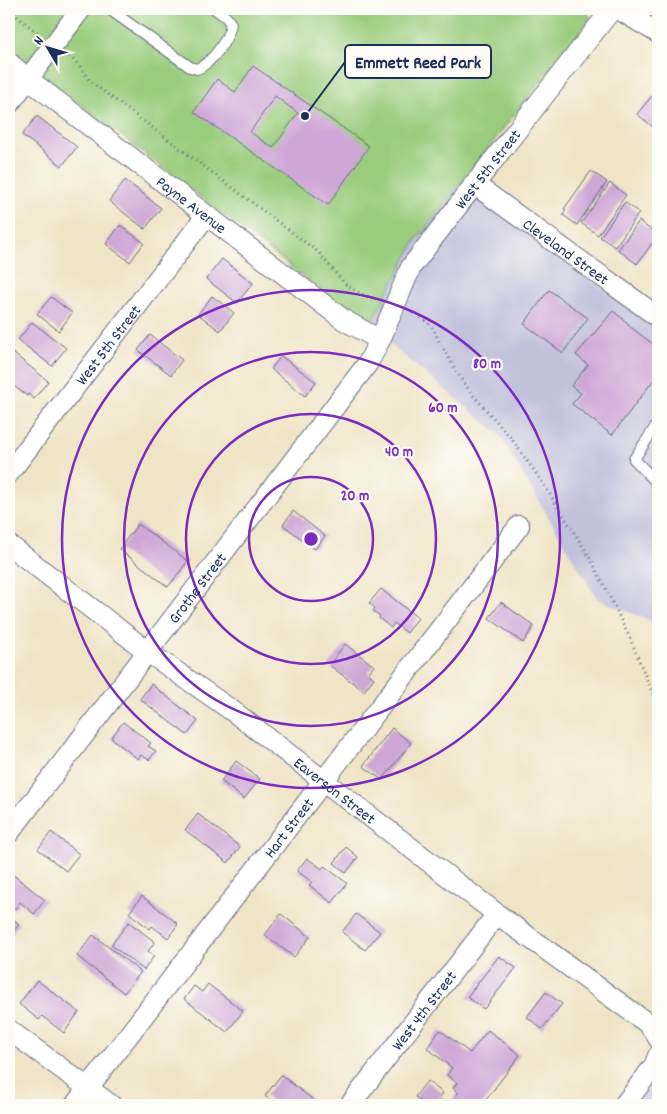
<svg xmlns="http://www.w3.org/2000/svg" width="667" height="1114" font-family="Dekko,sans-serif">
	<style>
		.industrial { fill: #c2c1dc }
		.green { fill: #99cc7c; stroke: #5a7e6d }
		.building { fill: #cfa7d7; fill-rule: evenodd }
		.lines { fill: none; stroke-linecap: round; stroke-linejoin: round }
		.service-casing { stroke: #666e82; stroke-width: 12 }
		.minor-casing { stroke: #666e82; stroke-width: 22 }
		.path { stroke: #666e82; stroke-width: 3; stroke-dasharray: 1 4; stroke-linecap: butt }
		.service { stroke: #fff; stroke-width: 10 }
		.minor { stroke: #fff; stroke-width: 20 }
		.ring { fill: none; stroke: #7b2cbf; stroke-width: 2.5 }
		.labels { text-anchor: middle; stroke-width: 4.5; stroke-linejoin: round; paint-order: stroke }
		.street-label { font-size: 16px; fill: #1b2f5e; stroke: #fdfcf7 }
		.centre { fill: #7b2cbf; stroke: #fdfcf7; stroke-width: 2.5 }
		.ring-label { font-size: 15px; text-anchor: middle; font-weight: bold; fill: #7b2cbf; stroke: #fdfcf7; stroke-width: 4.5; stroke-linejoin: round; paint-order: stroke }
		.leader { fill: none; stroke: #1b2f5e; stroke-width: 2 }
		.callout-dot { fill: #1b2f5e; stroke: #fdfcf7; stroke-width: 2 }
		.callout { fill: #fdfcf7; stroke: #1b2f5e; stroke-width: 2 }
		.callout-label { font-size: 18px; text-anchor: middle; font-weight: bold; fill: #1b2f5e }
	</style>
	<rect width="100%" height="100%" fill="#fdfcf7"/>
	<filter id="ink" filterUnits="userSpaceOnUse"><feTurbulence type="fractalNoise" baseFrequency=".02" numOctaves="2"/><feDisplacementMap in="SourceGraphic" scale="10" xChannelSelector="R" yChannelSelector="G"/><feConvolveMatrix kernelMatrix="1 2 1 2 8 2 1 2 1" color-interpolation-filters="sRGB"/></filter>
	<filter id="wash" filterUnits="userSpaceOnUse"><feTurbulence type="fractalNoise" baseFrequency=".0096" numOctaves="4" result="noise"/><feDisplacementMap in="SourceGraphic" scale="20" xChannelSelector="R" yChannelSelector="G"/><feGaussianBlur stdDeviation="1.12" result="paint"/><feColorMatrix in="noise" values="0 0 0 0 0 0 0 0 0 0 0 0 0 0 0 0 0 1.4 0 .05"/><feComposite in="paint" operator="in"/></filter>
	<g filter="url(#wash)">
		<rect width="100%" height="100%" fill="#f0e4c6"/>
		<!-- industrial -->
		<path class="industrial" d="M460,184L658,329V624L597,599L499,434L369,327L416,240Z
			M658,1077V1105H636Z"/>
		<!-- green -->
		<path class="green" d="M9,9H579L591,17L416,240L369,327L9,49Z"/>
		<g id="blocks">
			<!-- building -->
			<path class="building" d="M253,66L369,146L328,205L194,112L217,79L235,92ZM275,96L298,113L273,148L250,132Z
				M652,96L658,101V131L637,114Z
				M37,116L77,147L62,166L22,135Z
				M591,171L607,182L577,225L563,215L566,210L564,209Z
				M125,180L161,208L145,229L109,201Z
				M610,183L626,195L598,235L581,223Z
				M625,202L639,213L615,247L600,237Z
				M639,221L658,235L637,264L618,250Z
				M120,225L144,243L130,262L106,244Z
				M222,259L253,283L237,303L206,279Z
				M549,290L588,318L563,353L524,324Z
				M212,296L234,313L220,331L198,314Z
				M51,297L72,313L59,331L37,314Z
				M613,311L629,324L628,325L658,348V374L612,435L572,404L581,393L571,386L588,365L576,355Z
				M32,322L66,348L52,366L18,340Z
				M150,335L182,360L171,375L138,350Z
				M9,350L48,381L34,399L28,394L27,396L9,382Z
				M281,356L316,382L305,396L271,369Z
				M293,511L325,536L315,549L283,525Z
				M138,524L188,561L168,587L119,549Z
				M381,589L418,618L407,633L394,623L391,628L379,618L380,616L373,611L375,608L369,603Z
				M501,602L534,626L523,643L489,618Z
				M345,644L374,666L368,673L374,678L364,691L329,665Z
				M151,684L198,721L187,735L140,699Z
				M123,722L151,743L148,746L156,751L149,760L141,755L138,759L111,738Z
				M392,728L411,743L382,780L363,766Z
				M236,761L260,779L244,799L221,781Z
				M198,814L240,847L228,863L185,830Z
				M51,832L79,854L66,871L38,849Z
				M346,847L358,857L346,873L334,863Z
				M307,858L322,869L324,866L347,883L332,903L309,885L312,882L297,871Z
				M12,874L45,900L34,914L20,902L14,910L9,905V879Z
				M142,896L178,924L168,938L152,926L150,929L129,913Z
				M281,914L310,937L294,957L265,935Z
				M356,914L380,932L365,950L342,932Z
				M9,916L19,924L9,938Z
				M129,922L155,942L148,951L154,956L144,970L111,945Z
				M93,935L141,972L124,993L77,956Z
				M499,956L516,968L484,1009L467,997Z
				M37,980L79,1012L64,1033L42,1016L39,1020L19,1004Z
				M208,984L243,1011L227,1032L184,999L194,986L202,992Z
				M546,992L562,1004L542,1029L527,1017Z
				M440,1030L470,1053L488,1030L520,1055L482,1105H449L458,1093L453,1088L457,1083L447,1075L452,1068L427,1048Z
				M281,1075L320,1105H277L265,1096Z
				M427,1081L443,1093L439,1099L445,1104L444,1105H425L415,1097Z"/>
		</g>
	</g>
	<g filter="url(#ink)">
		<use href="#blocks" fill-opacity="0" stroke="#666e82" stroke-width="1"/>
		<g class="lines">
			<!-- service casing -->
			<g class="service-casing">
				<path id="service" d="M109,9L190,67L197,69C212,63 228,40 231,24L226,17L215,9
					M658,423L634,459L658,484"/>
			</g>
			<!-- minor casing -->
			<g class="minor-casing">
				<g id="minor">
					<path d="M618,9L658,33"/>
					<path id="s1" d="M9,63L28,79L344,320L380,340"/>
					<path d="M9,104L81,9"/>
					<path id="s2" d="M474,184L658,317"/>
					<path id="s3" d="M9,473L206,216"/>
					<path id="s4" d="M9,545L148,652L234,712L497,914L647,1023L655,1032L658,1038"/>
					<path id="s5" d="M9,833L368,363L380,340L411,267L463,199L612,9"/>
					<path d="M9,1030L111,1105"/>
					<path id="s6" d="M75,1105L519,526"/>
					<path id="s7" d="M350,1105L497,914"/>
					<path d="M624,1105L654,1066L658,1056"/>
				</g>
			</g>
			<!-- path -->
			<path class="path" d="M9,10L39,34
				M69,56L81,67L90,81L317,251L345,284L359,293L375,299
				M412,313L416,314L432,326L439,341L458,374L472,394L511,438L544,485L591,559L630,638L658,707"/>
			<!-- service -->
			<use href="#service" class="service"/>
			<!-- minor -->
			<use href="#minor" class="minor"/>
		</g>
	</g>
	<!-- distance rings -->
	<g class="ring">
		<circle cx="311" cy="539" r="62"/>
		<circle cx="311" cy="539" r="125"/>
		<circle cx="311" cy="539" r="187"/>
		<circle cx="311" cy="539" r="249"/>
	</g>
	<g class="labels">
		<!-- street labels -->
		<g class="street-label">
			<text dy="6" stroke="none"><textPath href="#s5" startOffset="821">West 5th Street</textPath></text>
			<text dy="6" stroke="none"><textPath href="#s1" startOffset="231">Payne Avenue</textPath></text>
			<text dy="6" stroke="none"><textPath href="#s2" startOffset="114">Cleveland Street</textPath></text>
			<text dy="6" stroke="none"><textPath href="#s3" startOffset="162">West 5th Street</textPath></text>
			<text dy="6" stroke="none"><textPath href="#s5" startOffset="309">Grothe Street</textPath></text>
			<text dy="6" stroke="none"><textPath href="#s4" startOffset="408">Eaverson Street</textPath></text>
			<text dy="6" stroke="none"><textPath href="#s6" startOffset="350">Hart Street</textPath></text>
			<text dy="6" stroke="none"><textPath href="#s7" startOffset="120">West 4th Street</textPath></text>
		</g>
	</g>
	<circle cx="311" cy="539" r="8" class="centre"/>
	<g class="ring-label">
		<text x="487" y="368">80 m</text>
		<text x="443" y="412">60 m</text>
		<text x="399" y="456">40 m</text>
		<text x="355" y="500">20 m</text>
	</g>
	<!-- callouts -->
	<path class="leader" d="M305 116L345 62"/>
	<circle class="callout-dot" cx="305" cy="116" r="5"/>
	<rect class="callout" x="345" y="45" width="146" height="33" rx="5"/>
	<g class="callout-label">
		<text x="418" y="68">Emmett Reed Park</text>
	</g>
	<!-- margin -->
	<rect width="667" height="1114" fill="none" stroke="#fdfcf7" stroke-width="30"/>
	<!-- north arrow -->
	<g transform="translate(48 48) rotate(308)" stroke="#fdfcf7" stroke-width="4" paint-order="stroke">
	<path d="M0-4L9 19L0 12L-9 19Z" fill="#1b2f5e"/>
	<text y="-8" font-size="14" font-weight="bold" text-anchor="middle" fill="#1b2f5e">N</text>
	</g>
</svg>
